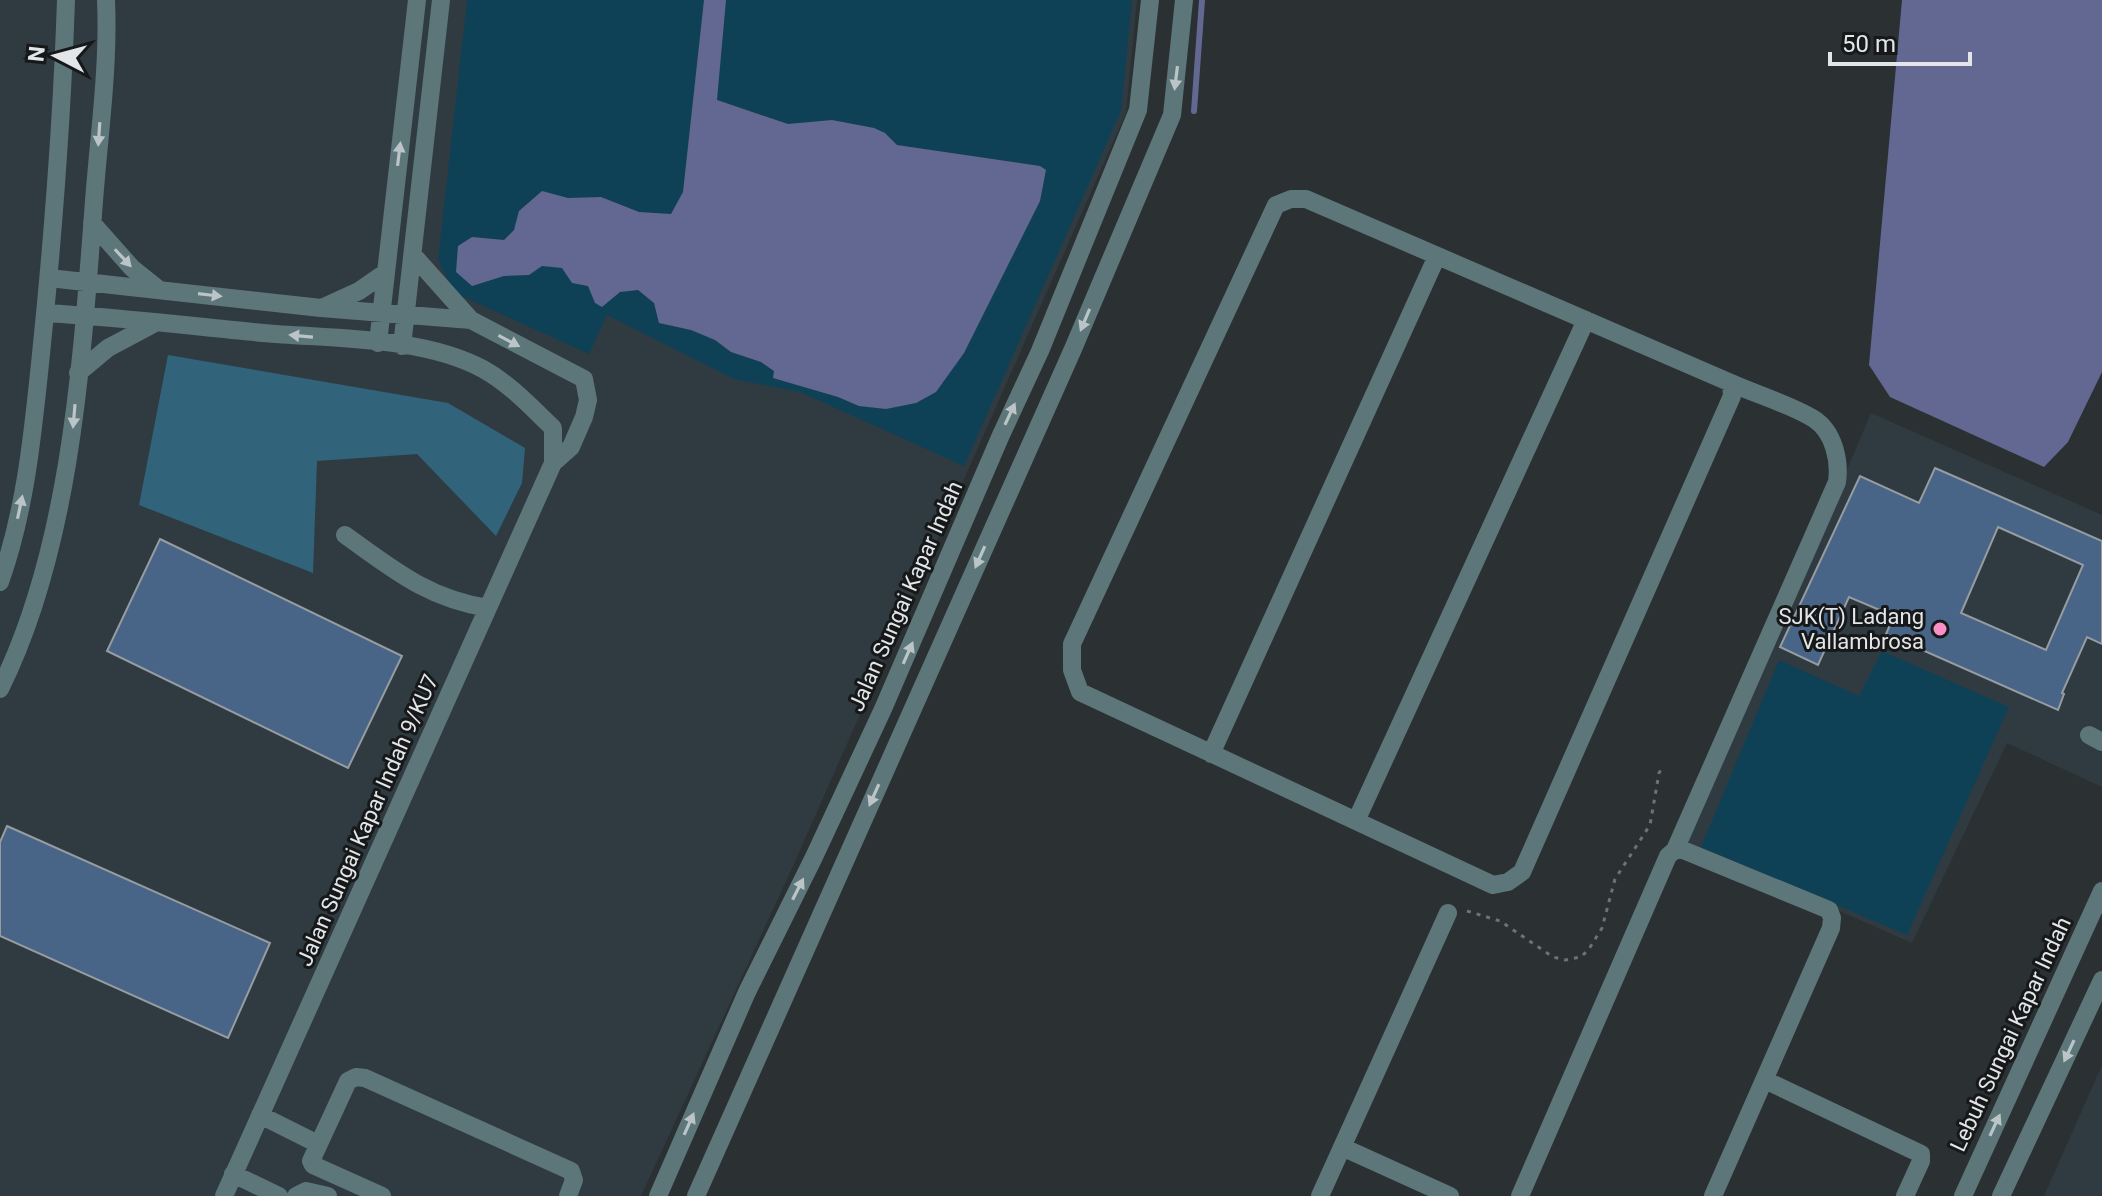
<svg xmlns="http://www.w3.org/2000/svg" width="2102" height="1196" font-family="Roboto,sans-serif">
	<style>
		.built { fill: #303b41 }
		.green { fill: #0f4156 }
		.forest { fill: #31637a }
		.water { fill: #626891 }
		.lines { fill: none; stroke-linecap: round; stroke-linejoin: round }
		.stream { stroke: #626891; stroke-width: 6 }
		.building { fill: #486587; stroke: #979ca1; stroke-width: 2; fill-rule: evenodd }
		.path { stroke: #6e7275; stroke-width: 3; stroke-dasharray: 4 6; stroke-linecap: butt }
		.minor { stroke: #5d7679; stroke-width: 18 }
		.oneway { fill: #bbc4c7 }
		.poi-dot { fill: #fa8fc8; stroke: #161819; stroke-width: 3 }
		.labels { text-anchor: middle; stroke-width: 6; stroke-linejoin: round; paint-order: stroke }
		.street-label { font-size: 22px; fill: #e3e6e8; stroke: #161819 }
		.poi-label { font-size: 22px; fill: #e3e6e8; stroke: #161819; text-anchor: end }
	</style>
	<rect width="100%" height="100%" fill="#2b3033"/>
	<!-- built -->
	<path class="built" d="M0,0H1137L1126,113L793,866L641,1196H0Z
		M1871,413L2102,515V787L2007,743L1912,943L1687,844Z
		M2102,1065V1196H2044Z"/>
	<!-- green -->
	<path class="green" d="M467,0H704L683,192L671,214L639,212L601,197L568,198L542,191L519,211L514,230L504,240L472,237V286L504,276L529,275L542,266L562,268L572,283L588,286L595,302L620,292L638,290L654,303L659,323L691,330L715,340L731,352L761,362L774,371L773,378L838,397L859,406L964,353L1040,201L1046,170L1040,166L897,145L885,133L874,128L832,120L788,124L716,99L726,0H1132L1121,111L964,466L800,392L734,379L607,315L589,354L455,293L438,260Z
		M1882,651L2009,707L1907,935L1701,847L1779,660L1859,696Z"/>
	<!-- forest -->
	<path class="forest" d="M168,355L448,403L525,448L522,483L496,536L417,454L317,461L313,573L139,505Z"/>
	<!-- water -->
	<path class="water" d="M704,0H726L717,100L788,124L832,120L874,128L885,133L897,145L1040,166L1046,170L1040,201L964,353L936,392L916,403L886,409L859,406L838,397L773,378L774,371L761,362L731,352L715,340L691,330L659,323L654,303L638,290L620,292L602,307L595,303L588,286L572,283L562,268L542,266L529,275L504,276L472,286L456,272L458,246L472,237L504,240L514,230L519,211L542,191L568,198L601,197L639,212L671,214L683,192Z
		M1902,0H2102V372L2068,442L2044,467L1890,397L1869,365Z"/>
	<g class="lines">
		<!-- stream -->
		<path class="stream" d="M1194,111L1202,0"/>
	</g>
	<!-- building -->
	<path class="building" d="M1935,468L2102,541V644L2087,637L2062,693L2064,694L2058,710L1886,634L1894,616L1849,597L1818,665L1780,647L1860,476L1919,503ZM1998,527L2083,565L2046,650L1961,613Z
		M160,539L402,656L348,768L107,651Z
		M7,826L270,943L228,1038L0,936V842Z"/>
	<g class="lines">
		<!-- path -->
		<path class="path" d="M1467,911L1500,921L1553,957L1565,960L1581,957L1589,949L1602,928L1615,879L1650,825L1659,773L1663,766"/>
		<!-- minor -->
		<path class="minor" d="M1291,199H1306L1731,383L1732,396L1522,872L1508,882L1493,885L1080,692L1072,670V644L1276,205Z
			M92,223L132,268L157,288
			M413,255L471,320
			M49,278L321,308L471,320L584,379L588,400L584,417L571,447L553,463L224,1196
			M324,307L359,291L385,273
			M45,313C118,317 190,326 263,333C331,339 422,336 483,369C510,384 531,407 553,428V463
			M378,343L417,0
			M402,346L441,0
			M78,373L108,348L155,323
			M345,535C394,570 427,598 488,608
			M0,582C26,509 33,431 41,354C53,237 62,118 66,0
			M0,689C71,546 82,359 94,201C99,135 109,66 106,0
			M2089,735L2102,742
			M1211,754L1437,256
			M1356,821L1586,320
			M1675,850L1837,482C1840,461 1834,432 1814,419C1792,405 1755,394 1731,383
			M1765,1080L1921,1154V1161L1905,1196
			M260,1115L318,1144
			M1342,1147L1450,1196
			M233,1174L279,1196
			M296,1196L306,1191L328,1196
			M382,1196L313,1165L311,1161L348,1081L356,1077L365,1078L571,1171L574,1180L568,1196
			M658,1196L747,992L814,857L883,709L1001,435L1040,351L1138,110L1150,0
			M696,1196L1073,349L1172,115L1184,0
			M1320,1196L1448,913
			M1520,1196L1668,856L1675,850H1683L1829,910L1832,918L1831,928L1713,1196
			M1963,1196L2102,891
			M2001,1196L2102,980"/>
	</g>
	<!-- one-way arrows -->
	<defs><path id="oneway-solid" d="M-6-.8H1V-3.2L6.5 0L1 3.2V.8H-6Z" transform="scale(2)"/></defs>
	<g class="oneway">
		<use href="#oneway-solid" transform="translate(1176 78) rotate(97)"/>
		<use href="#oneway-solid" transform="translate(99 134) rotate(94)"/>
		<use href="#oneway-solid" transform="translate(399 154) rotate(-83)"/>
		<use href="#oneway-solid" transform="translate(123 258) rotate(47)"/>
		<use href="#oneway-solid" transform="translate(210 295) rotate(7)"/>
		<use href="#oneway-solid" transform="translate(1085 320) rotate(113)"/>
		<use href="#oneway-solid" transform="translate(301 336) rotate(-175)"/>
		<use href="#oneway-solid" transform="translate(509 341) rotate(28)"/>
		<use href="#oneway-solid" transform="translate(1010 414) rotate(-65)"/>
		<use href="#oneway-solid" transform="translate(74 416) rotate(95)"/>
		<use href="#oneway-solid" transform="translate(20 507) rotate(-78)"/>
		<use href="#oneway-solid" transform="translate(980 557) rotate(114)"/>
		<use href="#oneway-solid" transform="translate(908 653) rotate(-66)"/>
		<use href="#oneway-solid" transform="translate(874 795) rotate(114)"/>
		<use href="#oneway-solid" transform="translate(798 889) rotate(-63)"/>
		<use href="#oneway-solid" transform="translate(2069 1051) rotate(115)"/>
		<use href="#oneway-solid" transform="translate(689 1124) rotate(-66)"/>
		<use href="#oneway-solid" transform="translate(1995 1125) rotate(-65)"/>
	</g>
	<!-- markers -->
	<circle class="poi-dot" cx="1940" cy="629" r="8"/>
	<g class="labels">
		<!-- street labels -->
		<g class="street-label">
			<text transform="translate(905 596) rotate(-66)" y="8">Jalan Sungai Kapar Indah</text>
			<text transform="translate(367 820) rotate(-66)" y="8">Jalan Sungai Kapar Indah 9/KU7</text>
			<text transform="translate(2010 1034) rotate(-65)" y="8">Lebuh Sungai Kapar Indah</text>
		</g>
		<!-- poi labels -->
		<g class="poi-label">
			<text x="1924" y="624">SJK(T) Ladang<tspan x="1924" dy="25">Vallambrosa</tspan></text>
		</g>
	</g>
	<!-- north arrow -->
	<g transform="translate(56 56) rotate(276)" stroke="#161819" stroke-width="6" paint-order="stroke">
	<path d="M0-6L14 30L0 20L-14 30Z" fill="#e3e6e8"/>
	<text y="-12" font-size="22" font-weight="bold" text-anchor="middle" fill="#e3e6e8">N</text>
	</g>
	<!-- scale -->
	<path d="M1830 52v12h140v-12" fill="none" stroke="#e3e6e8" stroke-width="4"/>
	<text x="1842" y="52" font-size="24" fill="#e3e6e8" stroke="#161819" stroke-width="6" paint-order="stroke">50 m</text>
</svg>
